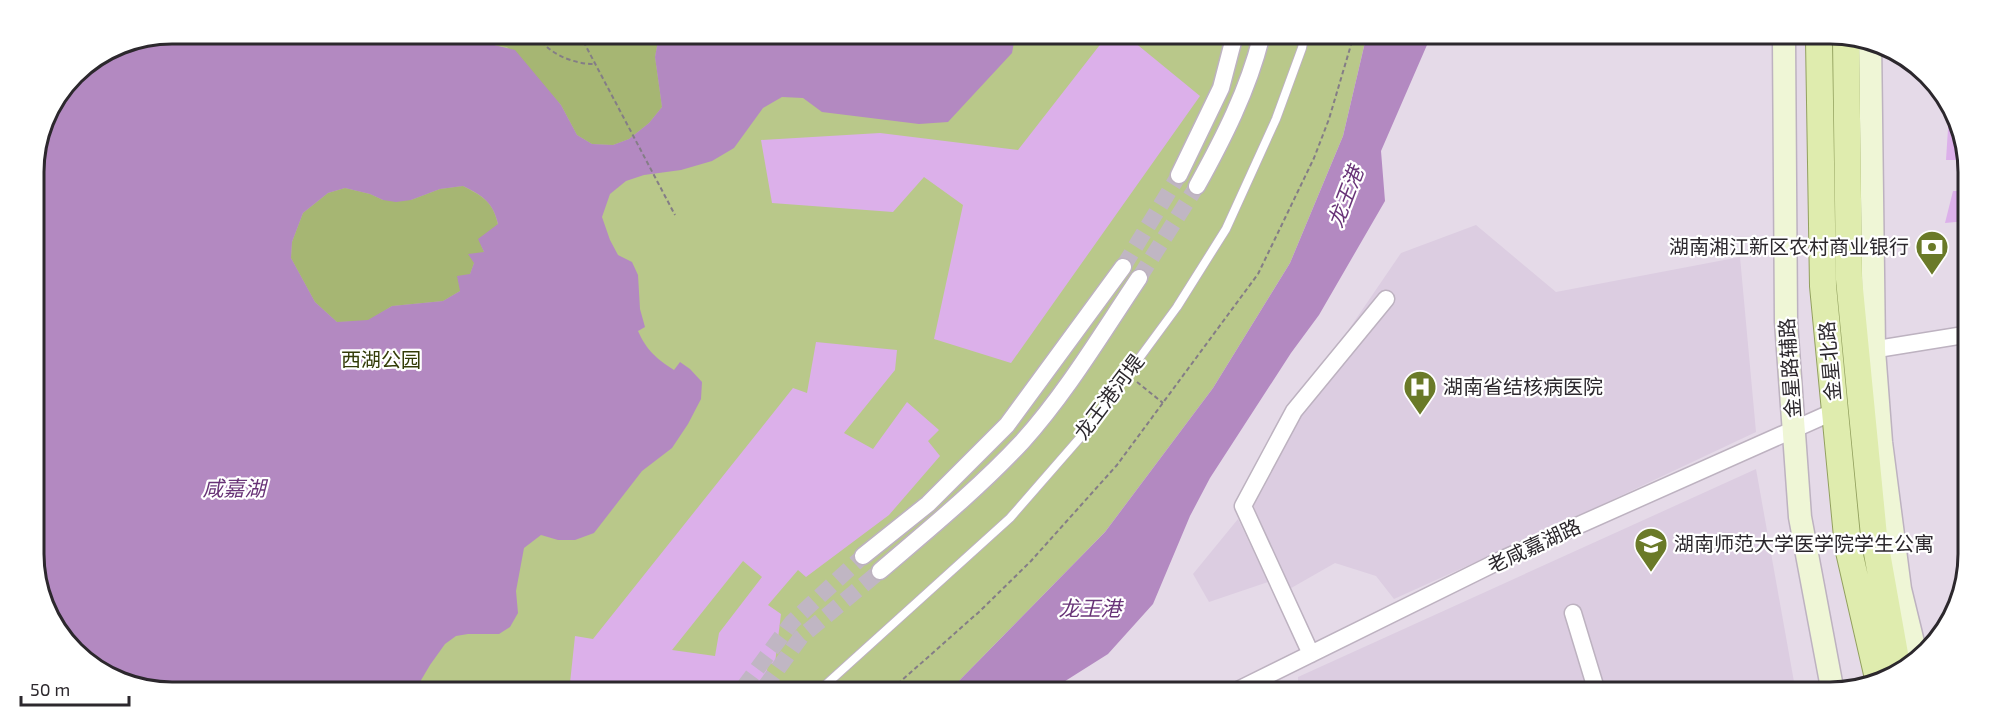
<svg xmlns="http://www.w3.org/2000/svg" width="2001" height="726" font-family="'Exo 2','Noto Sans SC',sans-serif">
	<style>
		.built { fill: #dccde1 }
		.green { fill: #b9c88a }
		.forest { fill: #a6b673 }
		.water { fill: #b389c1; fill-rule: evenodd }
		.building { fill: #dcb0ea; fill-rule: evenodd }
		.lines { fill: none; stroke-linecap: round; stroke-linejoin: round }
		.street-tunnel { stroke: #c0b6c3; stroke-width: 16; stroke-dasharray: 16 8; stroke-linecap: butt }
		.lane-casing { stroke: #bdb2c0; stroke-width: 10 }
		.street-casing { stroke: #bdb2c0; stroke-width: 19 }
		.secondary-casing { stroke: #bdb2c0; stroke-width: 25 }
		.primary-casing { stroke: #92a05e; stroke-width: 28 }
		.path { stroke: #847d86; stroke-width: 2; stroke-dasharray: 4.5 3; stroke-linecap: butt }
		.lane { stroke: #fff; stroke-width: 8 }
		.street { stroke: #fff; stroke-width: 16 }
		.secondary { stroke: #eff6d6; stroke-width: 22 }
		.primary { stroke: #dfecae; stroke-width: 26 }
		.labels { text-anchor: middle; stroke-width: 4.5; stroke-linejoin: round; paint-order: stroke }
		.poi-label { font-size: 20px; fill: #2c282d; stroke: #fff; text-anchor: start }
		.park-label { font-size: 20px; fill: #333c08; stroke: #fff }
		.street-label { font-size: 20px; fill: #2c282d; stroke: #fff }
		.water-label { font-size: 21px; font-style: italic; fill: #683377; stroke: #fff }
		.rim { fill: none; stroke: #2c282d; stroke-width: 3 }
	</style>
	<rect width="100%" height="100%" fill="#e5dae8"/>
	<!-- built -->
	<path class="built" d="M1476,225L1556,292L1740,257L1756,432L1582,514L1394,599L1376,576L1335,563L1286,591L1251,499L1287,420L1401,253Z
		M1756,469L1796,693L1744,692L1717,690L1711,692L1298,691V677Z
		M1238,519L1268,582L1209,602L1193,574Z"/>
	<!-- green -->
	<path class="green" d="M171,33L1366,38L1343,136L1290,263L1213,388L1105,532L951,689L127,686L67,646L36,581L33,162L47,110L80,68L119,43Z"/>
	<!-- forest -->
	<path class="forest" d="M476,34L659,35L655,57L662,107L649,123L629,139L613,145L592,144L577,135L561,105L507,47L490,44Z
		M463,186C483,197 493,201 498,225L481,245L484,252L474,263L470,274L460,291L443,301L392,306L368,321L337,322L315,302L291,258L292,242L303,213L328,193L345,188L370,194L383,200H411L440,189Z"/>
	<!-- water -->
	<path class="water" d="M171,33L476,34L490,44L515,50L561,105L577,135L592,144L613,145L629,139L649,123L662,107L655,57L659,35L1015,37L1012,53L948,122L919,124L822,112L803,98L782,97L763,108L734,148L712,161L681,170L644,175L626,181L610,194L602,217L610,240L618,255L632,262L638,275L640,309L645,327L638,331C647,351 656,358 674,370L680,362L690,369L702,382L701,399L688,424L672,448L642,471L594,533L575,540H558L541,535L524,548L516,591L518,613L510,627L499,634H468L456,636L445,644L430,665L417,687L127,686L67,646L36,581L33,162L47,110L80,68L119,43ZM463,186C483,196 493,202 498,224L478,239L484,252L468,254L474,263L470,274L457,276L460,291L443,301L392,306L368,320L337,322L315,302L291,258L292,242L303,213L328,193L345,188L370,194L383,200L396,202L411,200L440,189Z
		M1366,38H1430L1381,151L1385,201L1319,315L1291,353L1210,478L1190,516L1153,604L1108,654L1051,690L951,689L1105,532L1213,388L1290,263L1343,136Z"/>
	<!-- building -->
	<path class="building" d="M1106,37H1128L1200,96L1011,363L934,339L963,205L924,177L893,212L772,203L761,140L880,133L1018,150Z
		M1949,113L1967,153V160H1946Z
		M1953,191H1966V221L1945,223Z
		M816,342L897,350L895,370L844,433L873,449L907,402L939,430L928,441L940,456L889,515L806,577L798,570L768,605L781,614L775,663L768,664L764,688H602L570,683L575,636L593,639L793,388L807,393ZM743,561L762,577L719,633L715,656L672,650Z"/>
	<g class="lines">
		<!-- street-tunnel -->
		<path class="street-tunnel" d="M1123,267L1179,175
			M1139,278L1197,186
			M743,688L792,622L863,556
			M764,688L801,637L880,571"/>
		<!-- lane casing -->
		<g class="lane-casing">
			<path id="lane" d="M821,689L1010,518L1085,432L1177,307L1226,229L1276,119L1302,48L1304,38"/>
		</g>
		<!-- street casing -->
		<g class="street-casing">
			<path id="street" d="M1179,175L1221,88L1234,38
				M1197,186C1223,139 1248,90 1261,38
				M1865,351L1964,335
				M863,556L928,504L1007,425L1123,267
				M880,571C929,529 978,489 1022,442C1067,392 1102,333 1139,278
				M1573,613L1597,692
				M1311,654L1243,506L1294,411L1386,299
				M1238,690L1505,558L1835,411"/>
		</g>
		<!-- secondary casing -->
		<g class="secondary-casing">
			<path id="secondary" d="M1784,40L1786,322L1800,517L1833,693
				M1870,40L1874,350L1881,442L1900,589L1917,659"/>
		</g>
		<!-- primary casing -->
		<g class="primary-casing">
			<path id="primary" d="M1819,40L1823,286L1848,547L1878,678
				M1846,40L1849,279L1874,536L1898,671"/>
		</g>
		<!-- path -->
		<path class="path" d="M538,35C547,54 574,64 594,64
			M580,35L675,215
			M1137,382L1163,403
			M892,689L980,611L1031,561L1117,465L1258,274L1314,158L1329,119L1353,38"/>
		<!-- lane -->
		<use href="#lane" class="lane"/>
		<!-- street -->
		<use href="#street" class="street"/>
		<!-- secondary -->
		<use href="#secondary" class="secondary"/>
		<!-- primary -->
		<use href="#primary" class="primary"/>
	</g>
	<!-- icons -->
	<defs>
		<g id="bank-pin" transform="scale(1.725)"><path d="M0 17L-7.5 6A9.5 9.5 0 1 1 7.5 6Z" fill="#6a7a28" stroke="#fff"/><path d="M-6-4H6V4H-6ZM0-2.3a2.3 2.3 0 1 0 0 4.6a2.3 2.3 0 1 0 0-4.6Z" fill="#fff"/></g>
		<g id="hospital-pin" transform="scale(1.725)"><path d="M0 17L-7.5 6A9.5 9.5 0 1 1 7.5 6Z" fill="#6a7a28" stroke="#fff"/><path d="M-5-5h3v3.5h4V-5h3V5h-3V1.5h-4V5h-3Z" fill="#fff"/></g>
		<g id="university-pin" transform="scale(1.725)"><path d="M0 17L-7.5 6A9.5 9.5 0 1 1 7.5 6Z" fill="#6a7a28" stroke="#fff"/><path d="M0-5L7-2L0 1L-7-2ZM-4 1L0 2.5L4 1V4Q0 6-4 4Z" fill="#fff"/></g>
	</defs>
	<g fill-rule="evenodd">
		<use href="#bank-pin" x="1932" y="247"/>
		<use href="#hospital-pin" x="1420" y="387"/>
		<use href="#university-pin" x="1651" y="544"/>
	</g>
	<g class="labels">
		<!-- poi labels -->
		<g class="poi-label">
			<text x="1909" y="254" text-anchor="end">湖南湘江新区农村商业银行</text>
			<text x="1443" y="394">湖南省结核病医院</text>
			<text x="1674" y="551">湖南师范大学医学院学生公寓</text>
		</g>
		<!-- park labels -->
		<g class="park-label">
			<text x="381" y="367">西湖公园</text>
		</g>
		<!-- street labels -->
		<g class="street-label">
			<text transform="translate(1830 361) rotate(-95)" y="7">金星北路</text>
			<text transform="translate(1790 368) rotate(-94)" y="7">金星路辅路</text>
			<text transform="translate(1109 397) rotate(-53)" y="7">龙王港河堤</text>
			<text transform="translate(1534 546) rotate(-25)" y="7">老咸嘉湖路</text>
		</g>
		<!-- water labels -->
		<g class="water-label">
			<text transform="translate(1346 197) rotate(-69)" y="7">龙王港</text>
			<text x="234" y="496">咸嘉湖</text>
			<text x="1090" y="616">龙王港</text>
		</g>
	</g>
	<!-- crop -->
	<path d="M0 0H2001V726H0ZM172 44H1830A128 128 0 0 1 1958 172V554A128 128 0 0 1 1830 682H172A128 128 0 0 1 44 554V172A128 128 0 0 1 172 44Z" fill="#fff" fill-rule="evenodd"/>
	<path class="rim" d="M172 44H1830A128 128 0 0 1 1958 172V554A128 128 0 0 1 1830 682H172A128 128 0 0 1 44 554V172A128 128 0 0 1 172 44Z"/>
	<!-- scale -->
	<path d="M21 696v9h108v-9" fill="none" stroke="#2c282d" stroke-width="3"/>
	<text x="30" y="696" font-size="18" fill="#2c282d" stroke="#ffffff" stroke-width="4.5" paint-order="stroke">50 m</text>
</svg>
